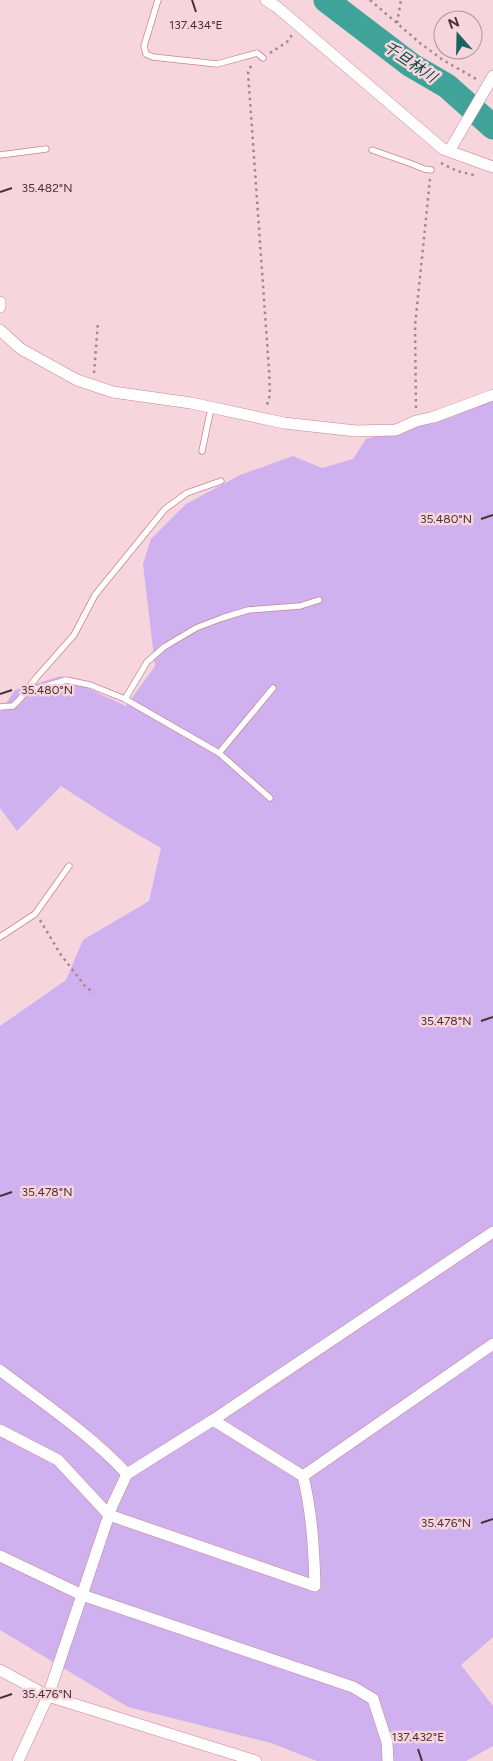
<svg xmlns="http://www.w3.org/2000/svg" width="493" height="1761" font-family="Figtree,'Noto Sans JP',sans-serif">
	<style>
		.green { fill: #ceb1ee }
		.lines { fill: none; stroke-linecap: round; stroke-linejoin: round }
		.river { stroke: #40a399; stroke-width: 25 }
		.service-casing { stroke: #cb8392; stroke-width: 7 }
		.minor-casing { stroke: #cb8392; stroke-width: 12 }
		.path { stroke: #a5868c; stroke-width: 2.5; stroke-dasharray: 2.5 4; stroke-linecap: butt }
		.service { stroke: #fff; stroke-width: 5.5 }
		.minor { stroke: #fff; stroke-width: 11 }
		.ticks { fill: none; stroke: #4c2e34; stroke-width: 2 }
		.labels { text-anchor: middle; stroke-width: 5; stroke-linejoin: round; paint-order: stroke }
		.water-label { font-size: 15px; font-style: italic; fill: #084540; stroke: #f6d6dc }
		.ticks-label { font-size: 12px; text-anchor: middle; fill: #4c2e34; stroke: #f6d6dc; stroke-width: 5; stroke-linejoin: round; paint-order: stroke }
	</style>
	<rect width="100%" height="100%" fill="#f6d6dc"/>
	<!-- green -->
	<path class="green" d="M493,400V1637L461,1665L493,1706V1746L466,1761H317L271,1743L128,1707L0,1630V1026L66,980L83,940L149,901L161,848L118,823L61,786L17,831L0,808V712L15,690L61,676L126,706L155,666L143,564L151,539L186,504L240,475L293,456L322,468L353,459L366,439L452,417Z"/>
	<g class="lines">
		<!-- river -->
		<path class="river" d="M326,0L411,65L447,86L493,127"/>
		<!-- service casing -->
		<g class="service-casing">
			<path id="service" d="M158,0L144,46L146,54L153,57L217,64L257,53L263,58
				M372,150L412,164L424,169L431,170
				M0,155L46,149
				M202,451L211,408
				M26,692L66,680L90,685L125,699L219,753L270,798
				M125,699L147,662L164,647L196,628L222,618L248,610L300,606L319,600
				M0,707L13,706L20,699L36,678L74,635L95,595L165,509L187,493L221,481
				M219,753L273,688
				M0,937L35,914L69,866"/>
		</g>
		<!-- minor casing -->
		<g class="minor-casing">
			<path id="minor" d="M266,0L277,7L443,149L493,167
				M451,148L493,76
				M0,302V307
				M0,330L21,349L77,380L113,392L191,403L284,423L356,431L396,430L416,421L434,417L493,395
				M0,1370C43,1403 90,1434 127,1474
				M0,1430L58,1460L109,1515L315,1586C314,1549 312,1513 303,1476L213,1420
				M303,1476L493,1344
				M0,1556L82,1595L353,1687L373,1699L387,1742L388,1761
				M0,1670L48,1696L256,1761
				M18,1761L48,1696L112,1506L127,1474L213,1420L493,1232"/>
		</g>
		<!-- path -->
		<path class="path" d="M370,0L420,43L443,60L476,79
			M397,23L401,0
			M270,53L287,42L292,35
			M251,66L248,72L269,370L270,395L266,408
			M441,163L457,171L474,175
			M94,373L98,322
			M416,408L415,326L430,179
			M40,920L61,955L85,986L94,993"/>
		<!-- service -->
		<use href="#service" class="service"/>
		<!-- minor -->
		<use href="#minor" class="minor"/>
	</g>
	<!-- ticks -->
	<path class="ticks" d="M192,0L196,12M0,192L12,188M481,519L493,515M0,694L12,690M481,1021L493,1017M0,1196L12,1192M481,1523L493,1519M0,1698L12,1694M418,1749L422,1761"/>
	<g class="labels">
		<!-- water labels -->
		<g class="water-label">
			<text transform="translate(410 62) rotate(34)" y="5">千旦林川</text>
		</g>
	</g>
	<g class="ticks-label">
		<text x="196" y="29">137.434°E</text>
		<text x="47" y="192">35.482°N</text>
		<text x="446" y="523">35.480°N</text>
		<text x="47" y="694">35.480°N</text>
		<text x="446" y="1025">35.478°N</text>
		<text x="47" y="1196">35.478°N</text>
		<text x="446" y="1527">35.476°N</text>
		<text x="47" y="1698">35.476°N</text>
		<text x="418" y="1741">137.432°E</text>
	</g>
	<!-- north arrow -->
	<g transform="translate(458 35) rotate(340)"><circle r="24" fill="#f6d6dc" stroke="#b29399"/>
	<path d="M0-4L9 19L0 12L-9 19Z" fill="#17635d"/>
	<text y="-8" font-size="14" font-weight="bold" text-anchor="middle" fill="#4c2e34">N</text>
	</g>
</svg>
